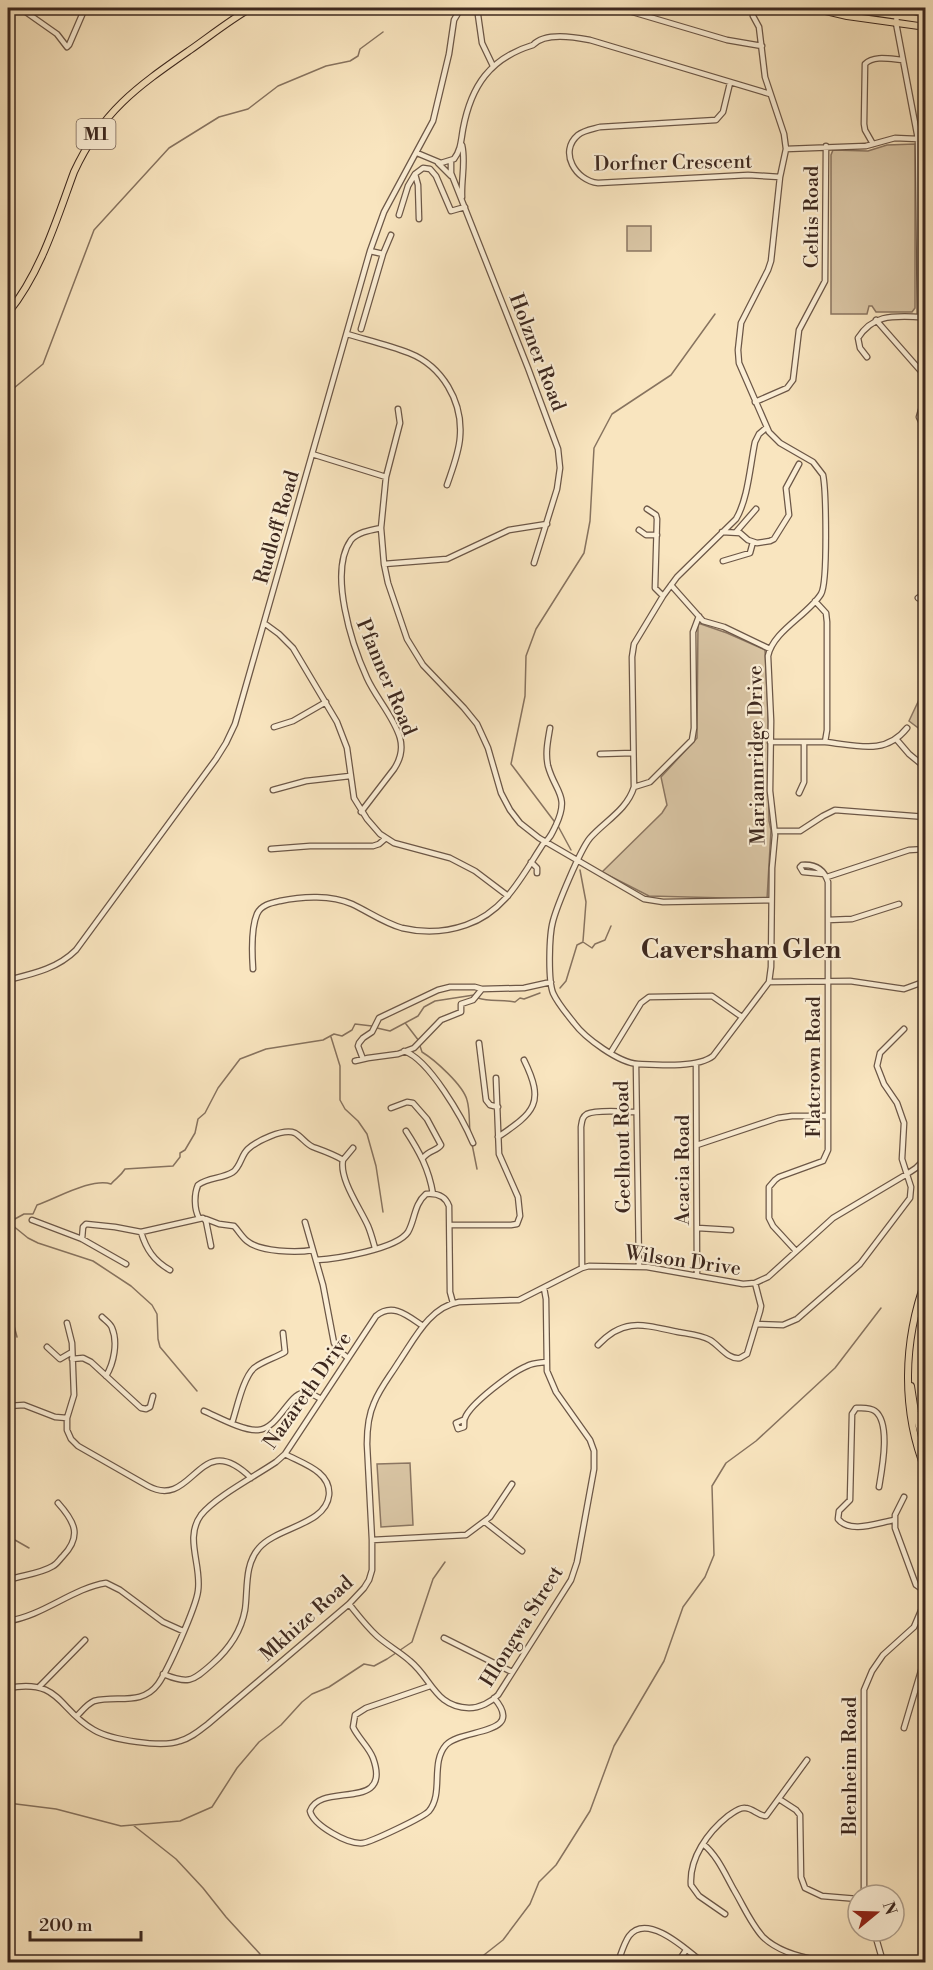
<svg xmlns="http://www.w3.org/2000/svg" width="933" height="1970" font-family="'Libre Bodoni',serif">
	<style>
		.green { fill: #d9c5a4; stroke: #8b7662; stroke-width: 1.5 }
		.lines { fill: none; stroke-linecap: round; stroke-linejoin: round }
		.stream { stroke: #87735f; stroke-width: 1.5 }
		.minor-casing { stroke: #6c5747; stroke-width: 7 }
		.highway-casing { stroke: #3d281f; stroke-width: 8 }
		.minor { stroke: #fbeed5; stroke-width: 4.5 }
		.highway { stroke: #f9e5bf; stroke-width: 6 }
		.labels { text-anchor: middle; stroke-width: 4.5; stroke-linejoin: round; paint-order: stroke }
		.shield { fill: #fbeed5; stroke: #766356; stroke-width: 1.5 }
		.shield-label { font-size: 18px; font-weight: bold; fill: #3d281f }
		.street-label { font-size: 20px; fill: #3d281f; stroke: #fbeed5 }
		.district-label { font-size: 26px; font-weight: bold; fill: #3d281f; stroke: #fbeed5 }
	</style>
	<rect width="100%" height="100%" fill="#f9e5bf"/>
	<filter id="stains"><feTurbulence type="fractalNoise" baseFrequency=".00333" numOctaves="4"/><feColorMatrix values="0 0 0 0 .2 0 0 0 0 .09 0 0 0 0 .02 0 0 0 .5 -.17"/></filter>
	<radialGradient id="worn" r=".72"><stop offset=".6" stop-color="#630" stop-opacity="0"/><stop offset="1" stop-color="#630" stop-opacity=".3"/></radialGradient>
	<!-- green -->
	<path class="green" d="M915,144V308L912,312H876L872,306H869L867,314H831V155L833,150L868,151L887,145Z
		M627,226H651V251H627Z
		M698,623L727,633L765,650L768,713L769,821L771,830L767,899L649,896L602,872L662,813L667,805L661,777L697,738Z
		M925,687L926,733H925L909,721Z
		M410,1463L413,1525L381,1527L377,1464Z"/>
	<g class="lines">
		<!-- stream -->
		<path class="stream" d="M8,393L43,364L94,230L169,148L219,117L248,109L278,86L326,66L350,61L358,56L360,49L383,32
			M554,821L511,764L525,696L526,656L536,629L584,553L590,521L594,448L612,414L671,375L715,314
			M558,826L571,850
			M580,870L586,902L583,941
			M560,988L566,981L577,945L583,942L592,948L595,944L605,940L611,926
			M478,998C490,1002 502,999 515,1002L520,998L524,999L540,993
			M406,1024L419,1041
			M377,1028L390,1031L418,1016L424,1007L435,1001L474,995
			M331,1037L340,1066V1100L345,1109L358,1121L367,1134L376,1166L383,1212
			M420,1046L422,1052C435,1060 463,1085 467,1100C470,1110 469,1122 470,1133
			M472,1144L477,1169
			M8,1225H12L13,1220L24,1214H33L37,1205C55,1199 93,1177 111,1184C116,1178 120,1177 125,1169L173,1166L180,1157V1153L185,1150L195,1133L198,1119L205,1113L218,1088L240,1059L266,1049L323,1040L334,1034L342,1036L352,1030L355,1024L372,1026
			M12,1225L28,1238L38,1243L93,1261L131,1286L152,1305L157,1314L158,1339L160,1347L197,1391
			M8,1313L12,1318L17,1337
			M8,1541L15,1540L29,1548
			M8,1803L56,1809L121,1826L180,1821L212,1807L237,1768L259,1742L281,1725L302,1702L312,1694L329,1687L364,1664L374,1666L387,1659L412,1642L433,1579L445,1562
			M133,1825L176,1859L203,1888L226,1917L260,1954
			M475,1962L503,1940L530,1904L539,1882L556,1865L590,1811L614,1746L664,1661L683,1607L705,1577L714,1555L712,1486L726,1463L756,1441L835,1368L881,1308"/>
		<!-- minor casing -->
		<g class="minor-casing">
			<path id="minor" d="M20,8L57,34L67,47L69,45L85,8
				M477,8L482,43L493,66
				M619,8L727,40L762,46
				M478,12L492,8
				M897,15L896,23L918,139L920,317
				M753,16L759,27L765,77L784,134L786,149L780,177L771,261L768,270L741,323L738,350L739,363L769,432L780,443L813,462L823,475C826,490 828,583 821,594C808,615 773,631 768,656L771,721L770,791L775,835L772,868L771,967L769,982L713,1056C698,1068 658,1065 638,1064C619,1063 585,1038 574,1023C567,1014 558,1004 553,993C548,980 549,935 553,921C557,906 580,850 590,838C605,821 627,810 634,787L632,657L634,644L663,596L677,577L736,519C748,499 750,466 755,442L759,434L766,428
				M730,83L723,112L716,120L600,127C593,129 584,130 578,135C558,152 576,181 598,183L748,175L780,177
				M873,144L865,130L864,124L865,64C874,55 890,59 903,60
				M462,145C466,162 461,180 462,197
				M786,149L866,146L895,138L918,139
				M417,153L441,163L454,159C461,150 461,140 463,129C471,86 490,58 533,45C545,32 574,37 590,40L770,94
				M451,161V173L528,368L558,449L560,468L557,489L534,563
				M438,163L451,176
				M399,215L408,186L415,174
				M419,219L418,185L415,174L423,168L430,169L436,176L451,211L465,207
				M383,254L391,235
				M876,320L926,377
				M361,329L383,254L370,251
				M347,334C367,340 389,345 409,353C442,366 463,401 460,437C459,453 452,470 447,485
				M867,357L860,348L858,338C875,311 899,317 926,317
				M755,402L787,388L793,380L799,330L825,281L826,146
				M926,407L921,410L919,417L926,432
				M398,409L400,423L386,477L381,528L384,564L388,583L407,639L423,665L464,708L477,724L488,748L501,793L510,810L520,823L539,838L644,899L663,902L771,900
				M312,454L386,477
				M647,509L656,515L657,519L655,588L663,596
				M639,530L646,535H657
				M722,532L740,533L748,540L757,543L770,541L774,539L789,515L786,488L799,464
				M736,532L756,509
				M723,561L750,553L753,542
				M384,564L447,559L509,530L547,524
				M671,585L703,621L724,627L770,649
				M918,598L926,593
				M264,623L279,634L293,648L337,722L347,748L354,798L367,819L380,834L394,843L450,858L475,871L508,896
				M274,727L293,721L326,702
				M897,740L909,754L926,768
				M770,742H825L827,730V622L826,613L815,601
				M825,742C856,745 885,756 907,728
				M600,754L633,753
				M634,787L650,782L692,740L694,728L693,632L699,616
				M273,790L306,781L350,776
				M799,793L804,782V742
				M361,812L394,769C400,760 403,749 400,738C394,717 376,698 367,678C352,645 328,572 351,540C358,532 371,530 381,528
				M775,831H800L823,816L835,810L926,817
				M271,849L310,846H373L379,844L386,838
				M531,862L537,868V873
				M827,877L909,850L926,849
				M828,920L852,919L899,904
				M253,969C252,954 251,928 257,914C261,905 271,903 280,901C303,896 331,895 352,904C369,912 384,923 402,928C423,933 446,932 466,925C505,912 522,876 543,844C550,839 552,833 556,825C570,795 555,792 548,766C545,753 548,740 550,728
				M8,980C32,974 57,969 76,950L216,759L226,743L235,724L370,251L384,212L433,121L449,54L454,20L461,8
				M769,982L850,981L904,989L926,981
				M479,1043L486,1100L490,1105L498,1107
				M404,1051C429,1059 463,1119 473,1143
				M611,1052L641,1003L649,997L712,996L742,1017
				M363,1059L358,1046L359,1043L363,1038L372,1032L379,1018L438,990L450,987H475L482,989
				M355,1061L368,1058L398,1054L414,1048L441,1020L461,1012V1004L473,1000L482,989L524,988L551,982
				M696,1063L697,1276
				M636,1064L639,1266
				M391,1108L407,1102L413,1103L427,1119L441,1145C437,1151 429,1150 423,1158
				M406,1131C419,1151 429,1169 433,1194
				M498,1137C535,1112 545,1103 524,1060
				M697,1145L778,1118L792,1116H828
				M353,1148L343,1160C339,1179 360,1208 368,1226C371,1233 373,1241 375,1248
				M199,1218C194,1209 194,1194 198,1185C209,1177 222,1179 233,1172C241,1166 241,1155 248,1149C257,1141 283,1128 295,1133C302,1137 306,1144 313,1147C324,1151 333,1154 343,1160
				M206,1219L219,1224L234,1226C238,1230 242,1237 247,1241C260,1252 297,1253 313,1250
				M32,1220L82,1239L126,1264
				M305,1222L323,1285L334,1343L338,1350L348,1358
				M450,1225H511L517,1224L520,1216L518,1197L499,1154L496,1078
				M698,1228L731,1230
				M141,1232C146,1249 154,1261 170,1270
				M82,1239L83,1227L86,1224L115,1227L141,1232L203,1218L206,1221L211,1246
				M796,1251L773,1226L769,1218V1187L775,1180L779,1177L823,1161L828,1150V882C824,869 815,864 802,865L800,867L803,872L824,874
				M316,1260C336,1259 397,1249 408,1232C415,1220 414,1204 426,1194C436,1193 445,1195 449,1206L450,1292L453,1303
				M582,1268L581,1127C582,1121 582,1117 587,1114C597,1109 625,1112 636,1112
				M102,1317C105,1320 111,1324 112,1328C118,1342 114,1363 106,1376
				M67,1323L72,1343L74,1395L67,1418V1430L71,1439L78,1446L148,1486C194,1511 198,1426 251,1478
				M757,1324L783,1325L797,1319L860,1264L910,1198L911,1187L902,1159L904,1123L897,1103L884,1084L877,1066L880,1053L904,1029
				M598,1345C624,1317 644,1325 678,1332C689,1334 701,1335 710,1340C720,1346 728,1360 740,1358L747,1354L760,1311L761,1306L755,1283
				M47,1347L60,1359L72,1352
				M72,1359L83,1358L91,1362L141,1408L146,1409L150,1407L153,1396
				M8,1406L24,1405L55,1417L67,1418
				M204,1411C218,1417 243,1431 258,1430C281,1428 290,1387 309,1393C313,1394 317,1397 321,1399
				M463,1420L456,1423L458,1429L464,1427C464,1426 464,1419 465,1418C470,1404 512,1372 527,1366C533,1363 539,1363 546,1362
				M232,1423C237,1408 243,1378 254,1368C263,1361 275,1358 285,1352L283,1333
				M879,1487C882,1469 891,1423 875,1411C870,1407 862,1408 856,1408L852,1414L850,1500L839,1511L838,1519C850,1534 877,1523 894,1520
				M904,1497L895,1515V1528L916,1585L926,1592
				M485,1522L522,1551
				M372,1540L466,1535L490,1517L512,1484
				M8,1580C22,1575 40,1574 53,1566C57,1564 59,1560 63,1556C82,1536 75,1522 58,1503
				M349,1604C358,1615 366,1626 377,1636C387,1645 400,1652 410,1661C432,1679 435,1707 469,1708C480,1708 491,1702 498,1695L571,1580L577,1562L594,1469V1451L590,1440L556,1392L547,1371L546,1299L544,1288
				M918,1620L926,1629
				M8,1621C43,1616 73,1588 106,1583L120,1590L163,1622L183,1631
				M444,1638L512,1672
				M163,1674C188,1684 192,1682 212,1664C228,1650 241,1632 245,1610C248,1590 244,1565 259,1548C277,1527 326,1525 329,1495C331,1471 301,1463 285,1454
				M430,1686L366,1708L355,1715L353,1727C358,1738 369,1747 373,1758C393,1813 320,1781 310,1811C313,1825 348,1845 363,1843C371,1842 424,1817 429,1811C444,1793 430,1763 446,1745C461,1728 527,1736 494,1698
				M39,1687L85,1640
				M8,1688C61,1678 58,1710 94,1730C111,1740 162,1748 180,1741C191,1738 199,1731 208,1724L349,1604L364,1588L369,1580L372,1570V1540L367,1444C367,1430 368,1416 374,1403C380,1388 390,1376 398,1363C414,1340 429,1307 459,1302L519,1300L582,1268L589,1266L647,1267L743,1284L755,1283L768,1277L833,1218L907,1174L916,1168L926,1158
				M77,1716C82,1711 87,1704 94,1701C117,1695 142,1706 158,1684C168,1670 196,1607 198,1591C202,1565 184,1538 201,1515C215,1497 257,1475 276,1462L285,1454L376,1316C393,1302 408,1316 423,1326
				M904,1728L926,1654
				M779,1799L796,1810L800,1815L801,1877L805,1888L822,1896L858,1899
				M703,1844C717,1855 725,1874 734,1890C743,1905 751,1924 763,1937C789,1962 848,1966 882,1961
				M864,1895V1690L872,1671L883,1655L914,1627L926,1599
				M725,1914L699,1896L691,1885C689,1858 708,1832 728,1816C733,1813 739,1807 745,1808C753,1808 758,1816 766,1816L807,1760
				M874,1931L883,1962
				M618,1962C621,1954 624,1943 629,1936C647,1912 687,1950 702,1962
				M678,1962L686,1950"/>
		</g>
		<!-- highway casing -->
		<g class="highway-casing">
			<path id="highway" d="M813,8L847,16L926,27
				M845,8L926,20
				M8,313C41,272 56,221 74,172C102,111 137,87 190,50C210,36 230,20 251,8
				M926,1279C903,1341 901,1410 926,1472
				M926,1328L922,1373L926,1403
				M911,1386L915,1412L926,1451"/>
		</g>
		<!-- minor -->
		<use href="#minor" class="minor"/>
		<!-- highway -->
		<use href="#highway" class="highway"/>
	</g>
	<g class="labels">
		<!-- shield labels -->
		<rect class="shield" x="76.5" y="119" width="39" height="30" rx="4.5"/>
		<g class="shield-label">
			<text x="96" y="140">M1</text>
		</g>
		<!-- street labels -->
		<g class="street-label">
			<text transform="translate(673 162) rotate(-1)" y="7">Dorfner Crescent</text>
			<text transform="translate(811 217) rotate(-90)" y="7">Celtis Road</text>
			<text transform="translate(538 352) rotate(69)" y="7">Holzner Road</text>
			<text transform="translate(276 527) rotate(-74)" y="7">Rudloff Road</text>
			<text transform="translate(387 677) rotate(67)" y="7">Pfanner Road</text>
			<text transform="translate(756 755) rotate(-91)" y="7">Mariannridge Drive</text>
			<text transform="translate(813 1067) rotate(-90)" y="7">Flatcrown Road</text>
			<text transform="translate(622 1147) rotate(-91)" y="7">Geelhout Road</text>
			<text transform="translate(682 1170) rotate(-90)" y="7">Acacia Road</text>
			<text transform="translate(683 1260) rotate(8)" y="7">Wilson Drive</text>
			<text transform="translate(307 1390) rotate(-55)" y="7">Nazareth Drive</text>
			<text transform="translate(306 1618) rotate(-42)" y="7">Mkhize Road</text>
			<text transform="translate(521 1626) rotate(-58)" y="7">Hlongwa Street</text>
			<text transform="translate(849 1766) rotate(-90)" y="7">Blenheim Road</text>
		</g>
		<!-- district labels -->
		<g class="district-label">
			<text x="741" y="958">Caversham Glen</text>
		</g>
	</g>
	<!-- margin -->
	<rect width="933" height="1970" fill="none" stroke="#f9e5bf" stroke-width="30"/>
	<rect x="9" y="9" width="915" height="1952" fill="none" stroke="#3d281f" stroke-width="3"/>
	<rect x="15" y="15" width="903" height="1940" fill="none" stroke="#3d281f" stroke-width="1.5"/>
	<!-- north arrow -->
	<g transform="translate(876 1913) rotate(71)"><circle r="28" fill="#fbeed5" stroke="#af9f8c" stroke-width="1.5"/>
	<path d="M0-4.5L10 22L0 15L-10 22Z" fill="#8f2418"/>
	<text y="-9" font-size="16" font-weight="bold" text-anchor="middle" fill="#3d281f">N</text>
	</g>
	<!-- scale -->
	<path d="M30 1931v9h111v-9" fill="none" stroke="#3d281f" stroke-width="3"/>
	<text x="39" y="1931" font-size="18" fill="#3d281f" stroke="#fbeed5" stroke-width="4.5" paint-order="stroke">200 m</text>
	<rect width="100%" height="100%" filter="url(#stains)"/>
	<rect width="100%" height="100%" fill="url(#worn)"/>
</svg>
